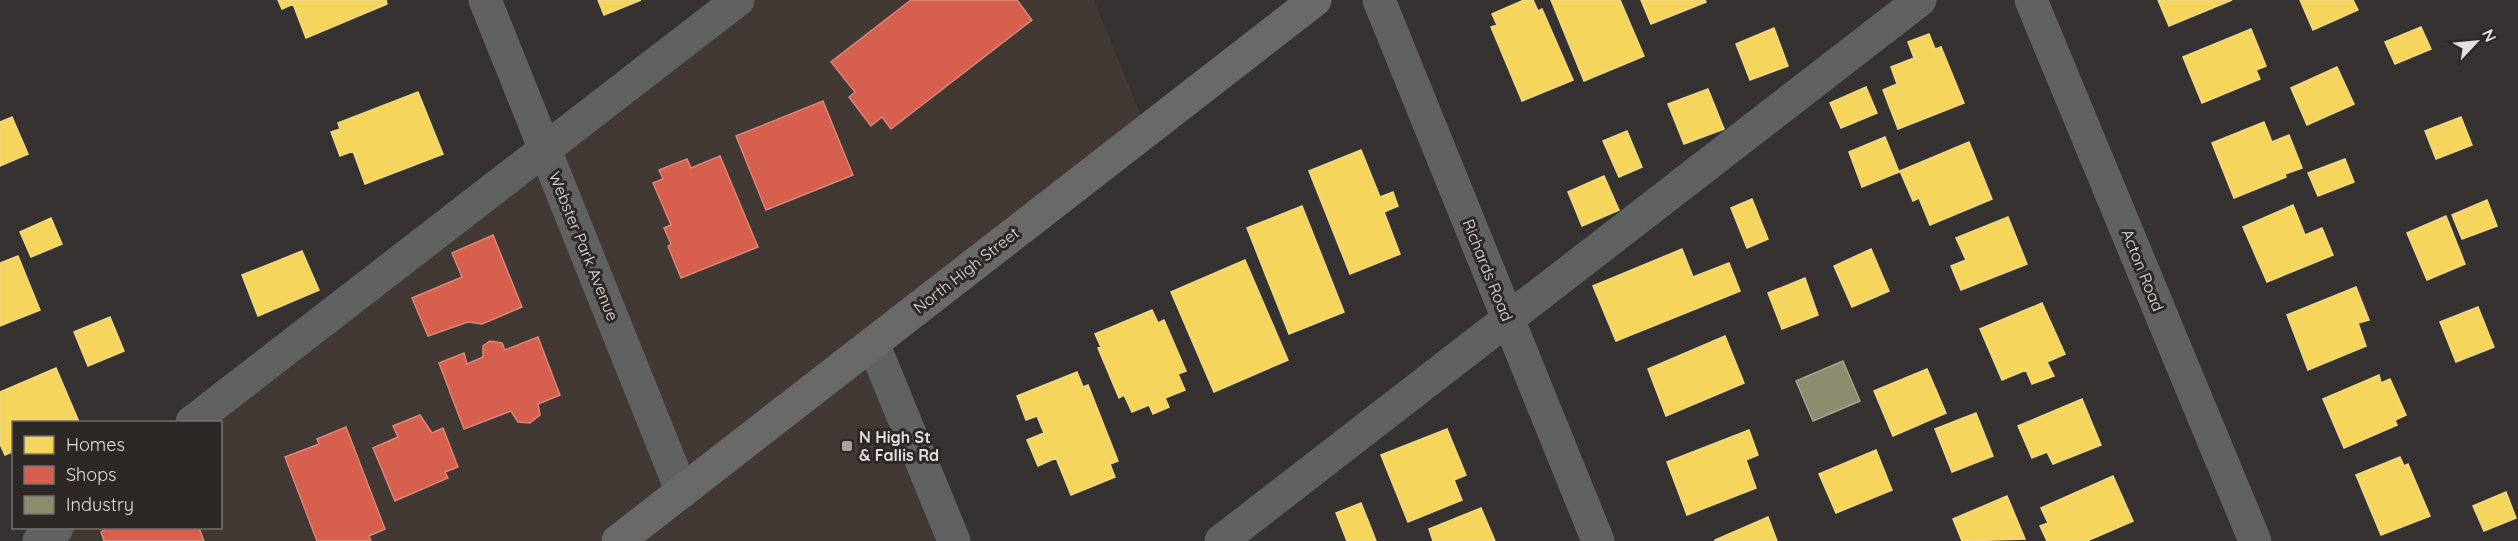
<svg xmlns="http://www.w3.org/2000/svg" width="2518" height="541" font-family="Quicksand,sans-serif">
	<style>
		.built { fill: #423834 }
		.homes { fill: #f6d55c; stroke: #f0d883; stroke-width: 1.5 }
		.shops { fill: #d6604d; stroke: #da8678; stroke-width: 1.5 }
		.industry { fill: #8c8c6e; stroke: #a6a590; stroke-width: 1.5 }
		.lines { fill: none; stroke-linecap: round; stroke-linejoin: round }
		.minor { stroke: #606161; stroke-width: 33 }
		.major { stroke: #696969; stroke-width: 33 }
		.poi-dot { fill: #a6a2a1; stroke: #2d2726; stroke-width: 2 }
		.labels { text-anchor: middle; stroke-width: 6; stroke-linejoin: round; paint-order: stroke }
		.street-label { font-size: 16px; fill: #e3dfde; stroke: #2d2726 }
		.poi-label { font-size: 16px; font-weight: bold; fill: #e3dfde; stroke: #2d2726; text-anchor: start }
	</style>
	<rect width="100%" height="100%" fill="#353231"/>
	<!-- built -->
	<path class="built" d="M731,0H1094L1149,135L878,345L958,541H28L45,528H220V422H182Z"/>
	<!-- homes -->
	<path class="homes" d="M278,0H386L387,4L306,38L293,4L282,9Z
		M598,0H641L604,15Z
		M1524,0H1533L1538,11L1542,9L1573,80L1522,101L1491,27L1497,25L1492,14Z
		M1551,0H1620L1644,56L1584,81Z
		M1641,0H1705L1706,2L1651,24Z
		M2158,0H2232L2169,26Z
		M2300,0H2353L2358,10L2313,30Z
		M2421,27L2431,49L2395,64L2385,42Z
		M1774,28L1788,66L1750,80L1736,44Z
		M2251,29L2266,66L2256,70L2260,79L2202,103L2183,57Z
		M1929,34L1935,49L1941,47L1964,103L1898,129L1883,90L1897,84L1891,67L1914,58L1908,42Z
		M2337,67L2354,104L2307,125L2291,88Z
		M1866,87L1877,113L1841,128L1830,103Z
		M1708,89L1724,129L1684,144L1668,104Z
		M418,92L443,154L365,184L353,151L340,156L331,132L340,129L338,123Z
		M12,117L28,154L0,166V122Z
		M2461,117L2472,145L2436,159L2425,131Z
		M2264,122L2272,142L2289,135L2302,168L2285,174L2286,177L2234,198L2212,143Z
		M1627,131L1642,167L1619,177L1603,141Z
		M1885,137L1899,172L1862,187L1849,152Z
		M1969,142L1992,199L1930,225L1919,198L1913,201L1900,171Z
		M1361,150L1380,197L1393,192L1398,206L1384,212L1400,254L1350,274L1309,171Z
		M2345,159L2354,182L2318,196L2308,173Z
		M1604,176L1619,210L1582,226L1568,192Z
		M1752,199L1768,239L1747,248L1731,208Z
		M2487,200L2497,226L2462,239L2452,215Z
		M2293,205L2305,235L2322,228L2333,255L2267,282L2243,227Z
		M1302,206L1344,312L1289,334L1247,228Z
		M2446,216L2465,264L2427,280L2407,233Z
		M2008,217L2027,264L1961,290L1951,266L1966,260L1956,238Z
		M51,218L62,244L31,257L20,232Z
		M1682,249L1693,277L1729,263L1740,291L1616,341L1593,286Z
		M1871,249L1889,291L1852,307L1834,266Z
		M302,251L319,290L258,316L242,275Z
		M18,256L40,310L0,326V263Z
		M1245,260L1288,360L1214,392L1171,292Z
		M1805,278L1818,315L1782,329L1768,293Z
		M2356,287L2369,320L2358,323L2366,346L2308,370L2287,315Z
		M2042,303L2065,354L2047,362L2054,376L2032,384L2026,370L2002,380L1980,329Z
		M2478,307L2494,347L2456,362L2440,322Z
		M1152,310L1158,323L1164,320L1186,371L1178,374L1185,390L1165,398L1169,407L1153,414L1149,405L1132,412L1124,395L1119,398L1098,348L1101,347L1095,334Z
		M110,317L124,351L88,366L74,332Z
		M1725,336L1744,383L1666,416L1648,369Z
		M56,368L79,422H14V451L5,455L0,444V392Z
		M1927,369L1946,413L1893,436L1874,391Z
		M1077,372L1083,387L1088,385L1118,461L1110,464L1115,477L1071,495L1056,458L1038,466L1027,440L1044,433L1037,416L1026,420L1017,396Z
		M2379,375L2381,383L2390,379L2406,415L2395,420L2397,425L2344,448L2323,399Z
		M2082,399L2101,445L2053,464L2047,452L2032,458L2018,426Z
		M1976,413L1993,456L1952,472L1935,429Z
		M1447,429L1466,475L1454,480L1462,500L1408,522L1381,455Z
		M1749,430L1758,455L1746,460L1756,488L1687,515L1667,462Z
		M1876,450L1892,490L1836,513L1819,474Z
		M2400,457L2404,466L2408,464L2430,516L2381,535L2356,475Z
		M2113,476L2133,521L2087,541H2047L2040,526L2048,523L2041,508Z
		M2506,492L2516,518L2484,531L2473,506Z
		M2007,496L2025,539L1962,541L1953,519Z
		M1361,503L1369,523L1376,541H1347L1336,513Z
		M1481,508L1495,541H1433L1429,529Z
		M1768,517L1777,541H1715V540Z"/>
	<!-- shops -->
	<path class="shops" d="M911,0H1017L1032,20L891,129L882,117L871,126L849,97L855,92L831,62Z
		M823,101L853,175L766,210L736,136Z
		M720,156L758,247L681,278L668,246L671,244L664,228L671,225L653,183L663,179L659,170L687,159L691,168Z
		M493,235L522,307L482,324L468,322L428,336L412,298L462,277L452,253Z
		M538,337L560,395L538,404L540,415L530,423L518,422L511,411L464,429L439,363L464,353L467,364L483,357V346L490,341L502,343L505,350Z
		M420,415L432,433L443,428L458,467L445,472L448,478L395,501L373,448L398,437L393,426Z
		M346,427L385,529L369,536L371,541H317L285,457L319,444L317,439Z
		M107,528H199L204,541H104L101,532Z"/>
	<!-- industry -->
	<path class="industry" d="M1843,361L1860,401L1813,421L1796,381Z"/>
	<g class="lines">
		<!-- minor -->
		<path class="minor" d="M485,0L682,492
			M1379,0L1598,541
			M2031,0L2255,541
			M873,343L954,541
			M192,422L738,0
			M39,541L57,528
			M1221,541L1920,0"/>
		<!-- major -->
		<path class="major" d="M618,541L1315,0"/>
	</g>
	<!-- markers -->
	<rect class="poi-dot" x="841" y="440" width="12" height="12" rx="3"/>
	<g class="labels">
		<!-- street labels -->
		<g class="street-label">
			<text transform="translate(584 246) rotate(68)" y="6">Webster Park Avenue</text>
			<text transform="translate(966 270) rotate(-38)" y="6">North High Street</text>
			<text transform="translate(1488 270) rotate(68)" y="6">Richards Road</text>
			<text transform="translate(2143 270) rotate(68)" y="6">Acton Road</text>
		</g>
		<!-- poi labels -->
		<g class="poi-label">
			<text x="859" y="443">N High St<tspan x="859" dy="18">&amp; Fallis Rd</tspan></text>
		</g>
	</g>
	<!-- legend -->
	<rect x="12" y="421" width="210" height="108" fill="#2d2726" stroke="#767170" stroke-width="1.5"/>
	<rect x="24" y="436" width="30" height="18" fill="#f6d55c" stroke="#767170" stroke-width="1.5"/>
	<text x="66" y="451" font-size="18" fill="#e3dfde">Homes</text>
	<rect x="24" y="466" width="30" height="18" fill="#d6604d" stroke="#767170" stroke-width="1.5"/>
	<text x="66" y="481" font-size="18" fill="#e3dfde">Shops</text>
	<rect x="24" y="496" width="30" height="18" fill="#8c8c6e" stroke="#767170" stroke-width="1.5"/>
	<text x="66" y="511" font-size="18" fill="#e3dfde">Industry</text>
	<!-- north arrow -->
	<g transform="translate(2476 42) rotate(64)" stroke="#2d2726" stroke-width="4.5" paint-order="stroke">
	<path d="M0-4.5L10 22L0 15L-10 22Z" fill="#e3dfde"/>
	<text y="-9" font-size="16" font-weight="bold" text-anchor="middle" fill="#e3dfde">N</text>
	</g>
</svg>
